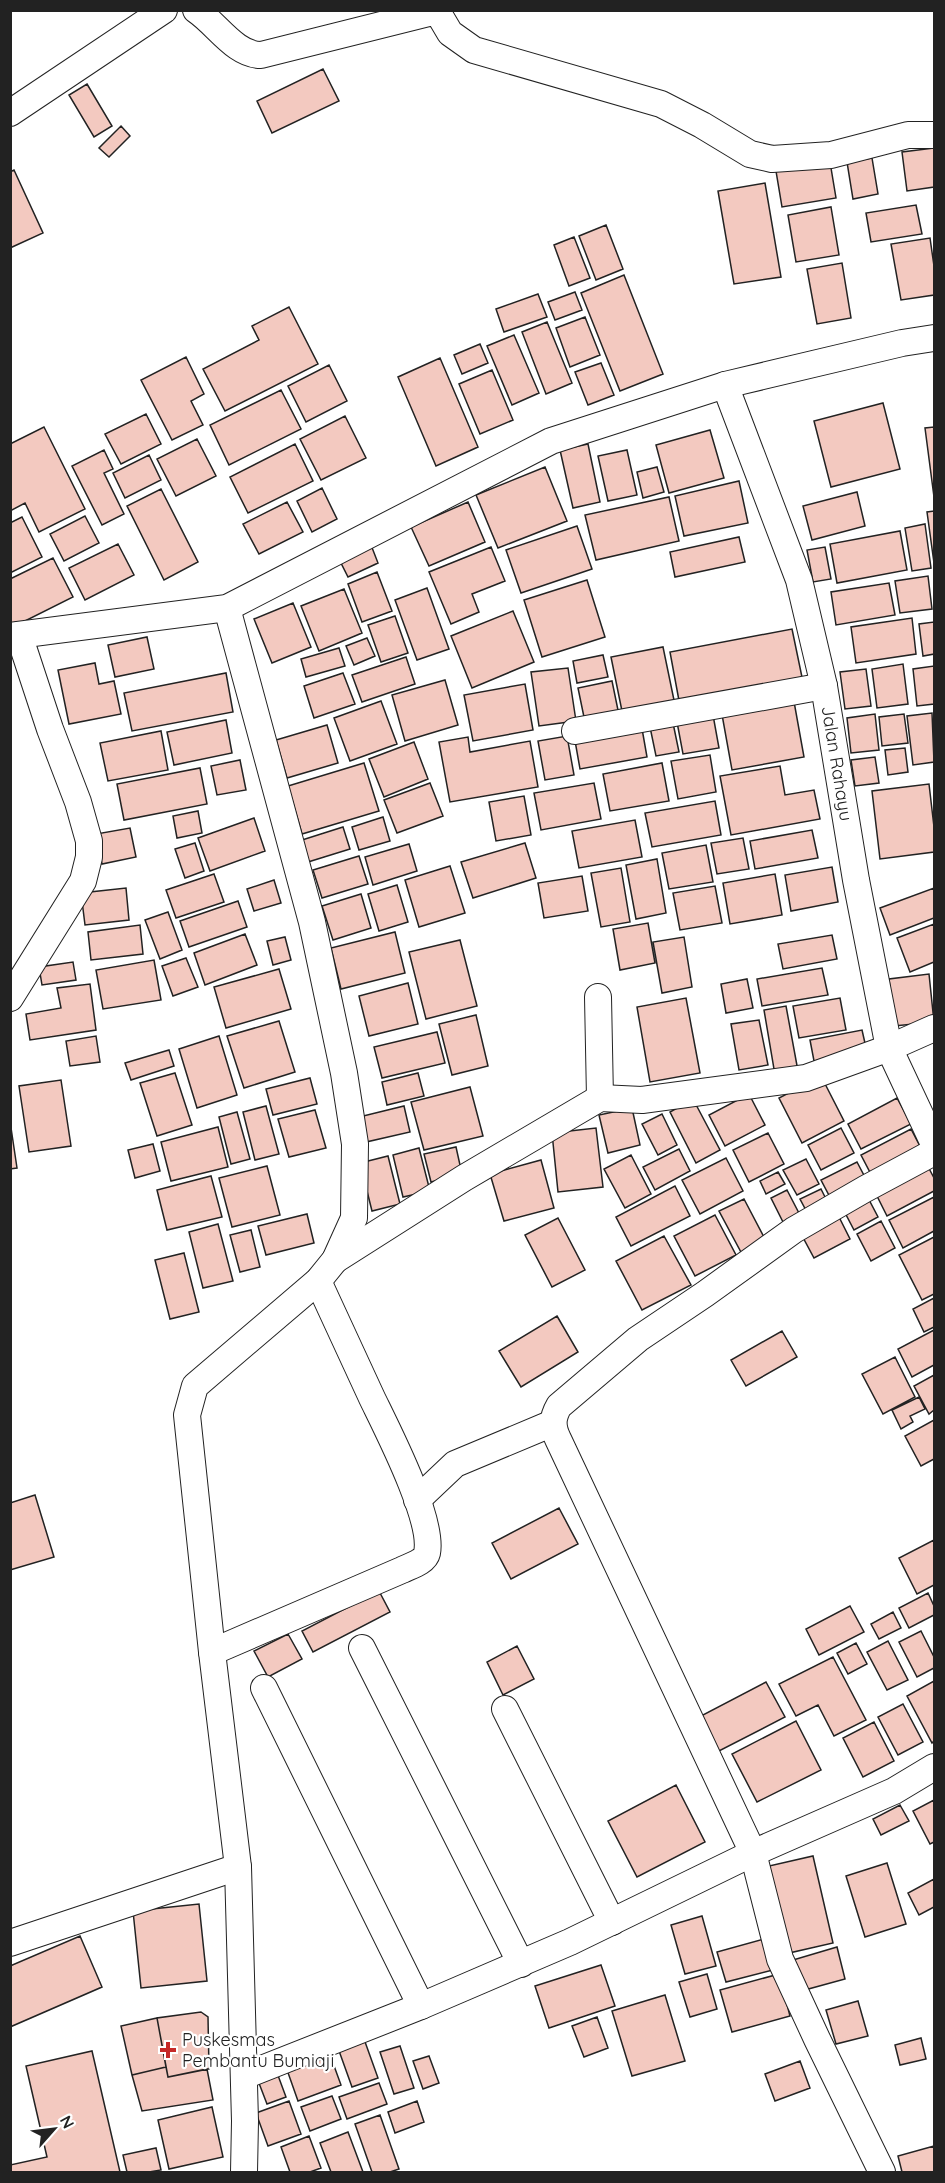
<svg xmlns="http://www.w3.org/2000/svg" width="945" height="2183" font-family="Quicksand,sans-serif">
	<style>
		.building { fill: #f3c9c0; stroke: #222; stroke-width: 1.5 }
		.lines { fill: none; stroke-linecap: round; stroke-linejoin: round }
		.street-casing { stroke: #222; stroke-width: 28 }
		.street { stroke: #fff; stroke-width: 26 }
		.poi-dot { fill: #c62828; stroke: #fff; stroke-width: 2 }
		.labels { text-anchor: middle; stroke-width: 4.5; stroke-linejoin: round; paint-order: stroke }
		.street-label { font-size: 18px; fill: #222; stroke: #fff }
		.poi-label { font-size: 18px; fill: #222; stroke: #fff; text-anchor: start }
	</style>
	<rect width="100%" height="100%" fill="#fff"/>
	<!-- building -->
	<path class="building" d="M323,69L339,101L272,133L257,101Z
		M87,84L112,126L94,137L69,95Z
		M121,126L130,136L109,157L99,148Z
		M934,148V187L907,191L902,152Z
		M872,158L878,194L853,199L847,162Z
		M830,162L836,198L782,207L776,171Z
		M14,170L43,233L10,248V172Z
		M765,183L781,277L734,284L718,191Z
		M916,205L922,234L871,242L866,213Z
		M831,207L839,255L796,262L788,215Z
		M606,225L623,269L596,280L579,236Z
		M574,237L590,278L569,286L554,245Z
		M930,238L934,266V295L901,300L891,244Z
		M842,263L851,318L817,324L807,269Z
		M624,275L663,374L620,391L581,293Z
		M575,292L582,310L555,320L548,302Z
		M538,294L547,317L504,332L496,309Z
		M289,307L318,364L225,411L203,369L259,340L252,326Z
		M585,317L600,355L570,367L556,328Z
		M547,322L572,383L546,394L522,332Z
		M514,335L539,393L512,405L487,346Z
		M480,344L488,363L462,374L454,355Z
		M186,357L204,394L191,401L203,425L172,440L141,380Z
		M440,358L478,447L436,466L398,377Z
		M601,363L614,395L588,405L575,372Z
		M329,365L347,401L306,422L288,386Z
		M492,370L513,420L480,434L459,384Z
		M281,390L301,429L229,465L210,425Z
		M883,403L900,469L831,487L814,421Z
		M146,414L161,444L121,464L105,434Z
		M345,416L366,458L321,480L300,439Z
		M44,427L85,509L39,532L25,503L10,511V444Z
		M934,427V497L925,428Z
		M710,430L724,478L669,493L656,445Z
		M197,439L216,476L176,496L157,459Z
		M295,444L313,481L248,513L230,477Z
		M588,444L600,502L573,508L560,450Z
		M104,450L113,469L104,473L124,514L102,525L72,466Z
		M627,450L637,495L608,501L598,456Z
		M149,455L161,480L125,498L113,473Z
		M545,467L567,521L498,548L476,495Z
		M657,467L664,492L643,498L637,472Z
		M739,481L748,523L684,536L675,496Z
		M322,488L337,519L312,532L297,501Z
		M161,489L198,562L164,580L127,506Z
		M857,492L865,526L812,540L803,506Z
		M669,497L679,541L596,560L585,515Z
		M287,502L303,532L259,554L243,524Z
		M468,502L485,542L429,566L411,527Z
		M934,511V563L927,512Z
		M85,516L99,543L64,561L50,534Z
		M22,517L42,557L10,573V523Z
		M925,524L931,568L912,571L905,528Z
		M577,526L592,569L521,593L506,550Z
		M900,531L907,570L837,583L830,544Z
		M739,537L745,562L675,577L670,552Z
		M118,544L134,575L85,600L69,568Z
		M371,545L378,563L348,577L339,559Z
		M491,547L505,581L472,594L479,612L451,624L429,572Z
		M825,547L831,579L813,582L807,550Z
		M53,558L73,597L11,628L10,579Z
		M377,572L392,611L362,622L348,584Z
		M928,576L932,609L900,613L895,581Z
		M587,580L605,637L542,657L524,600Z
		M889,583L895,615L836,625L831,592Z
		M427,588L449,649L417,660L395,600Z
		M344,589L362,633L319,651L301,606Z
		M293,603L311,647L272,663L254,619Z
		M513,611L534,662L472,688L451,636Z
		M395,616L408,653L381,662L368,625Z
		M912,618L916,654L856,663L851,627Z
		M934,622V654L923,656L919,624Z
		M792,629L803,682L680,706L670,652Z
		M147,637L154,669L115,677L108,645Z
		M367,638L375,656L354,665L346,646Z
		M663,647L675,705L623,716L611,657Z
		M339,648L345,666L306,677L301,659Z
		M603,655L608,677L577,683L573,661Z
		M406,657L415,684L362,702L352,675Z
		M95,663L99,684L114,681L121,714L69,724L58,670Z
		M903,664L908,704L877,708L872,669Z
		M934,666V704L917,706L913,669Z
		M568,668L576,721L539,726L531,672Z
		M866,669L871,706L845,709L840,672Z
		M226,673L233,712L132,731L124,693Z
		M343,673L355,704L314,718L304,686Z
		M445,680L458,725L405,741L392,695Z
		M612,681L619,715L585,722L578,688Z
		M525,684L533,730L473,741L464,695Z
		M793,696L804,757L732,770L721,709Z
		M381,701L397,744L350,761L334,718Z
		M932,713L934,762L913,765L907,716Z
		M875,714L879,750L851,753L847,718Z
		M904,714L908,743L882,746L879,717Z
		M713,715L719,748L683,754L677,722Z
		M226,720L232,753L174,765L167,732Z
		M641,723L647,757L580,769L574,735Z
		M673,723L679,752L656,756L650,727Z
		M327,725L338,763L287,778L276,740Z
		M161,731L168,770L108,781L100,743Z
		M567,736L574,775L545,780L538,741Z
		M468,737L470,752L530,741L538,787L450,802L439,742Z
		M414,742L428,779L384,797L369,759Z
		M905,748L908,772L888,775L885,750Z
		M710,755L716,792L678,799L671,761Z
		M875,757L879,783L855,786L851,760Z
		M240,760L246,790L217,795L211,766Z
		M364,763L379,811L302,834L288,786Z
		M662,763L669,801L610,811L603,774Z
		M780,766L785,795L814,790L820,819L731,835L720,776Z
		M200,768L207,804L124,820L117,784Z
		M430,783L443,816L397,833L384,800Z
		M594,783L601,819L541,830L534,793Z
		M929,784L934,827V852L880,859L872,791Z
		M524,796L531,835L496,841L489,802Z
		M715,801L721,835L652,847L645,813Z
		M198,811L202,833L177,838L173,816Z
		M383,817L390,841L359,850L352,827Z
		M254,818L265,851L210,871L198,838Z
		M635,820L642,857L579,868L572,831Z
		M343,827L350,849L308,862L302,840Z
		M130,828L136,857L102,864L96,834Z
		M812,830L818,858L755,869L750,841Z
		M743,838L749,869L717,874L711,843Z
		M195,843L204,871L185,878L175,849Z
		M525,843L536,878L473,898L461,862Z
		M409,844L417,871L373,885L365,857Z
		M706,845L713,882L669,889L662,853Z
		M359,856L368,884L322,898L313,870Z
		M657,859L666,913L636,919L626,865Z
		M450,866L465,913L419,927L405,880Z
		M832,867L838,902L791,911L785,875Z
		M621,868L630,922L601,927L591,873Z
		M214,874L224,902L176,918L166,890Z
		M775,874L782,915L730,924L723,883Z
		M582,876L588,911L544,918L538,883Z
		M274,880L281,903L254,911L247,889Z
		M397,885L408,922L379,931L368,894Z
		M715,886L722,923L680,930L673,893Z
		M126,888L129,920L85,925L81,893Z
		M934,888V918L890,935L880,908Z
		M361,894L371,928L333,940L322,906Z
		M238,901L247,927L189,947L180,921Z
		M168,912L182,950L160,959L145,920Z
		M648,923L655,963L620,970L613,929Z
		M934,924V962L910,972L897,938Z
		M140,925L143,954L91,960L88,932Z
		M395,932L405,973L341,989L331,948Z
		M245,934L257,965L205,985L194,953Z
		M832,935L837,959L783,969L778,944Z
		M285,937L291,960L273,965L267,941Z
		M684,937L692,987L662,993L653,942Z
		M460,940L477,1006L426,1019L409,952Z
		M186,958L198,987L173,996L162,966Z
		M154,960L161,1000L103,1009L96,970Z
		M73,962L76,980L42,985L39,967Z
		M822,968L828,995L762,1006L757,979Z
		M279,969L291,1009L226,1028L214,987Z
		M929,974L934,1022L894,1026L889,979Z
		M747,979L753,1008L726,1013L721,984Z
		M408,983L418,1024L369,1036L359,996Z
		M90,984L96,1030L30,1040L26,1014L61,1008L57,988Z
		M686,998L700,1073L650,1082L637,1007Z
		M840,998L846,1030L799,1038L793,1006Z
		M786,1006L798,1071L775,1075L764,1010Z
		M476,1015L488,1066L452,1075L439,1024Z
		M759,1020L768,1065L739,1070L731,1024Z
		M279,1021L295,1072L244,1088L227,1036Z
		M862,1030L867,1052L814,1061L810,1040Z
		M437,1032L445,1063L382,1078L374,1047Z
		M96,1036L100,1062L70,1066L66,1041Z
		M219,1036L237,1095L197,1108L179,1049Z
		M169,1050L174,1066L131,1080L125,1063Z
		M175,1073L192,1125L157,1136L140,1083Z
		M418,1073L424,1096L387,1105L382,1082Z
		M821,1076L844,1121L802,1143L779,1098Z
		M310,1078L317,1104L273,1115L266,1089Z
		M61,1080L71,1146L29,1152L19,1086Z
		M470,1087L483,1136L424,1150L411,1102Z
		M749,1094L765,1125L725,1146L709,1115Z
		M897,1098L911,1124L861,1149L848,1124Z
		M693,1099L720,1150L696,1163L670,1112Z
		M266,1106L279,1154L255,1160L243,1112Z
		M404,1106L410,1132L366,1142L359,1117Z
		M632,1108L640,1145L608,1153L599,1115Z
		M315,1110L326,1148L289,1157L278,1119Z
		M237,1112L250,1159L231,1164L219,1117Z
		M662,1114L677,1145L658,1155L642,1124Z
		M10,1121L17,1168L10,1169Z
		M218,1127L228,1167L171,1181L161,1142Z
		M596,1128L603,1187L558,1192L552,1133Z
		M841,1128L854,1153L821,1170L808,1145Z
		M911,1129L924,1154L874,1180L861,1155Z
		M768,1133L784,1164L749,1182L733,1150Z
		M153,1144L160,1171L135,1178L128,1150Z
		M456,1147L462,1174L431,1182L424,1154Z
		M419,1148L430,1191L403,1197L393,1155Z
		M679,1149L690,1171L655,1190L643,1167Z
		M631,1155L651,1194L625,1208L604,1169Z
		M388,1156L400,1204L372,1211L360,1163Z
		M726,1158L743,1191L700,1214L682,1180Z
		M806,1159L819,1184L797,1195L783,1170Z
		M541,1160L554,1208L504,1221L490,1174Z
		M925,1161L934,1178V1191L887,1216L873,1188Z
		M857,1162L868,1183L832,1201L821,1180Z
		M267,1166L280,1215L232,1227L219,1178Z
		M778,1172L785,1184L766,1194L760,1181Z
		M211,1176L222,1217L167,1230L157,1190Z
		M675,1186L690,1216L631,1246L616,1217Z
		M821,1189L829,1205L809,1216L800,1199Z
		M787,1190L802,1219L786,1228L771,1198Z
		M866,1194L878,1217L854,1230L842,1207Z
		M934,1197V1231L903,1248L889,1220Z
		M744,1199L766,1241L742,1254L719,1211Z
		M836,1211L850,1239L814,1258L799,1230Z
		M307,1214L314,1243L266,1255L258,1226Z
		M715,1215L736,1255L695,1276L674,1236Z
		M558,1218L585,1270L552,1287L525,1235Z
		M881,1221L895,1248L871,1261L857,1234Z
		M218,1224L233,1281L203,1288L189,1232Z
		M251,1230L260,1267L240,1272L230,1235Z
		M664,1236L691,1285L642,1310L616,1261Z
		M934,1237V1294L922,1300L899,1255Z
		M184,1253L199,1312L170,1319L155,1260Z
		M934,1298V1327L924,1332L913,1309Z
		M557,1316L578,1352L521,1387L499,1351Z
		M934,1330V1365L912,1377L898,1349Z
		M782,1331L797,1357L746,1386L731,1360Z
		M895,1357L915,1397L883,1414L862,1374Z
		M934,1375V1410L929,1414L914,1386Z
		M919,1397L925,1409L910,1416L913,1422L901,1429L892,1410Z
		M934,1420V1459L921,1466L905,1436Z
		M35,1495L54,1557L10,1570V1503Z
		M559,1508L578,1544L511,1579L492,1543Z
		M934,1540V1585L917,1594L899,1558Z
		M379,1591L390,1612L313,1652L302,1631Z
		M928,1593L934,1606V1615L909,1628L899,1608Z
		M850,1606L864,1632L819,1655L806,1629Z
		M893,1612L901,1628L879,1639L871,1624Z
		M921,1631L934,1657V1668L917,1677L899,1642Z
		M288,1634L302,1659L268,1677L254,1651Z
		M888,1641L908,1680L887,1690L867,1652Z
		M856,1643L867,1664L848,1674L837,1653Z
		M517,1646L534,1679L503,1695L487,1662Z
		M833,1657L866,1720L834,1736L818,1705L796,1716L779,1684Z
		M934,1681V1741L932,1743L907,1696Z
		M766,1682L785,1717L717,1752L699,1717Z
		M903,1704L923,1742L898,1755L878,1717Z
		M796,1721L821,1770L757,1802L732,1754Z
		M874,1722L894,1761L863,1777L843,1738Z
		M676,1785L705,1842L637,1877L608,1821Z
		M934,1800V1842L930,1844L913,1811Z
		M900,1805L909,1821L881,1835L873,1819Z
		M813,1856L833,1943L789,1953L769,1866Z
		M887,1863L906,1924L865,1937L846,1876Z
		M934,1879V1907L919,1915L908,1893Z
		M199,1904L207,1981L141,1988L133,1911Z
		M702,1916L716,1966L685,1974L671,1925Z
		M80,1936L102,1987L10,2027V1966Z
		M764,1939L773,1970L726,1982L717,1952Z
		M837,1947L845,1979L801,1991L793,1960Z
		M601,1965L615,2006L549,2028L535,1986Z
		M707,1974L717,2009L690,2017L679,1982Z
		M779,1974L790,2016L732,2032L720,1990Z
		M665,1995L685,2061L632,2076L612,2011Z
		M858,2001L868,2036L836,2044L826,2010Z
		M201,2012L208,2017L209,2069L168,2077L157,2018Z
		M597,2017L608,2048L584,2057L572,2026Z
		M157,2018L166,2067L132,2075L121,2026Z
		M921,2038L926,2059L900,2065L895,2045Z
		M364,2039L378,2078L352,2087L338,2048Z
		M400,2046L414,2088L394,2094L380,2052Z
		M92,2051L120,2172H11L10,2165L47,2157L26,2066Z
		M329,2052L341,2085L298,2101L286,2067Z
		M429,2056L439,2083L423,2089L413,2061Z
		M800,2061L810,2088L775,2101L765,2074Z
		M166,2067L168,2077L207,2069L213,2100L142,2111L132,2075Z
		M276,2070L286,2097L267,2104L257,2078Z
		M379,2083L387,2104L347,2119L339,2097Z
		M332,2096L341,2119L310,2131L301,2107Z
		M289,2101L301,2134L268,2146L256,2113Z
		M417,2101L424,2122L395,2133L388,2112Z
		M212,2107L223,2157L169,2169L158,2120Z
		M380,2115L399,2169L390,2172H372L355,2124Z
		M348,2132L363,2172H331L320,2143Z
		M309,2136L321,2168L310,2172H290L281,2147Z
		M934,2146V2172H902L898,2156Z
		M156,2148L161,2170L149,2172H127L123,2155Z"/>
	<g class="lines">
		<!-- street casing -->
		<g class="street-casing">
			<g id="street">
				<path d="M196,10C217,24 235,55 261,55L437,11L450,33L474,50L661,104L702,125L750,154L772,159L831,155L908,135H934"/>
				<path d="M10,113L164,10"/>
				<path id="s1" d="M725,385L799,580L824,686L856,880L889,1048L934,1144"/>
				<path d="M227,608L312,922L344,1073L355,1144L354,1218L335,1260L318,1281L195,1386L187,1415L212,1652L238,1867L245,2121L244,2172"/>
				<path d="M10,636L227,608L551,441L725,385L902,343L934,338"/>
				<path d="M575,731L824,686"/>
				<path d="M598,997L600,1098"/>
				<path d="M10,998L83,881L89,857V841L78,802L50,729L19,635"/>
				<path d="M335,1260L464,1178L600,1098L642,1100L806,1078L889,1048L934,1028"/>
				<path d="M417,1500L455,1464L553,1423"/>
				<path d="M362,1648L521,1964"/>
				<path d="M212,1652L402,1570C410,1566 425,1562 427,1553C434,1520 388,1431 372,1398C354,1359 336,1320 318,1281"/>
				<path d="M264,1688L421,2006"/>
				<path d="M505,1709L612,1922"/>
				<path d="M10,1943L238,1867"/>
				<path d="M244,2076L421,2006L570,1942L753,1853L894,1791L934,1767"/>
				<path d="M882,2172L817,2039L780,1959L753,1853L558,1439C552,1427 552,1418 559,1406L638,1339L705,1294L794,1230L865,1189L934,1152"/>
			</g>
		</g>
		<!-- street -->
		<use href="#street" class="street"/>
	</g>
	<!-- markers -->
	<path class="poi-dot" d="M165 2041h6v6h6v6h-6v6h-6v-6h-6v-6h6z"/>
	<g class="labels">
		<!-- street labels -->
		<g class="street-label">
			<text dy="6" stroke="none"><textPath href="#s1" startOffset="396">Jalan Rahayu</textPath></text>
		</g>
		<!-- poi labels -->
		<g class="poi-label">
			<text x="182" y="2046">Puskesmas<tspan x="182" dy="21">Pembantu Bumiaji</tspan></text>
		</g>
	</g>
	<!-- border -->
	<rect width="945" height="2183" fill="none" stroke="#222222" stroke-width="24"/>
	<!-- north arrow -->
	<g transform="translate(54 2129) rotate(62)" stroke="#ffffff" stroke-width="4.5" paint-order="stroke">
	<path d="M0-4.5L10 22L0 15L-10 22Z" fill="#222222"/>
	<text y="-9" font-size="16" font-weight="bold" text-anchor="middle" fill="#222222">N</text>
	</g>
</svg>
